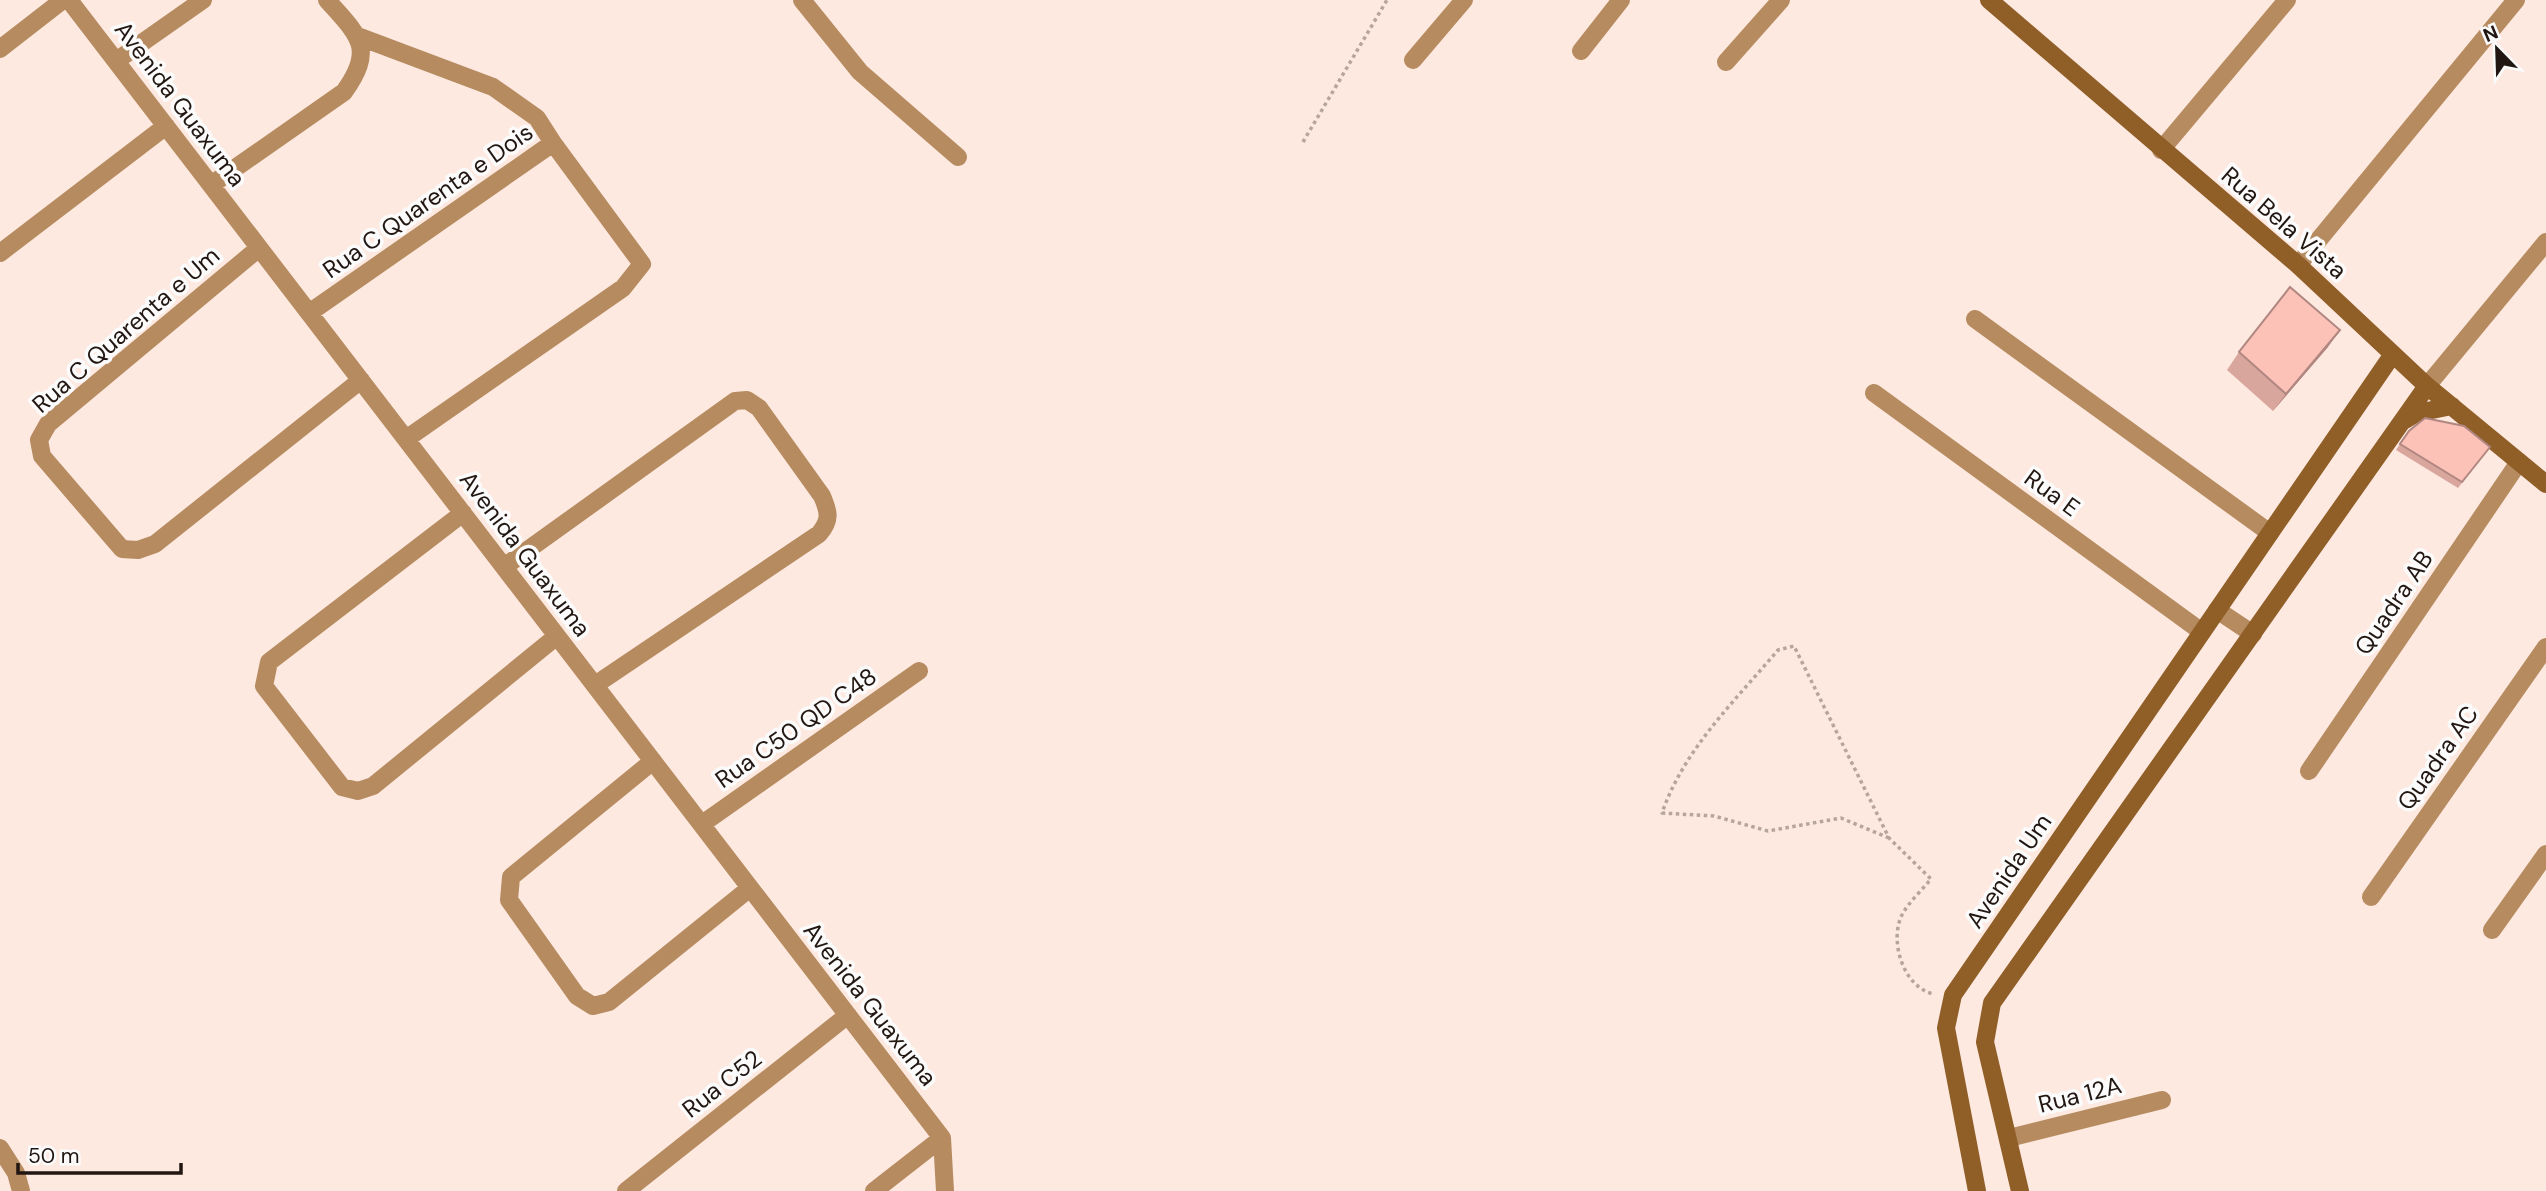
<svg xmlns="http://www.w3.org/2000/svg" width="2546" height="1191" font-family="'DM Sans',sans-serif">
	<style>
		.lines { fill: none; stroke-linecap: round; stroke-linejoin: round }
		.path { stroke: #b6a59d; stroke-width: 3.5; stroke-dasharray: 3.5 3.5; stroke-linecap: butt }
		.street { stroke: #b68b60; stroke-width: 18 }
		.secondary { stroke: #905e27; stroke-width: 18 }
		.wall { fill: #d9a69d }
		.shaded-wall { fill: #b08780 }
		.building { fill: #fcc1b7; stroke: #b08780; stroke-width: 2 }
		.labels { text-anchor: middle; stroke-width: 7; stroke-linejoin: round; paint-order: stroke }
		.street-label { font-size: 24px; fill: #211611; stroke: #fbfbfb }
	</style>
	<rect width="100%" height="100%" fill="#fde9e0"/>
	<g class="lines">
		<!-- path -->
		<path class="path" d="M1303,142L1387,0
			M1889,838L1841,818L1768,831L1714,816L1662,813C1684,749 1735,701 1778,650L1794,646L1889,838L1931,879C1922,890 1910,901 1903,913C1888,939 1903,988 1934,994"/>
		<!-- street -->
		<path class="street" d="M69,0L942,1138
			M802,0L860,72L958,157
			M360,37L493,87L537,118L553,143
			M0,49L63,0
			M1581,51L1621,0
			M1413,60L1464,0
			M116,61L203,0
			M1726,62L1781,0
			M2161,150L2287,0
			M211,185L344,92C376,48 358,35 327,0
			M259,248L48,424L39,440L42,456L122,549L138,550L155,544L361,380
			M0,253L166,126
			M2298,265L2516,0
			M309,313L553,143L642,264L623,288L406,439
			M1975,319L2270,533
			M2427,386L2546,242
			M1874,393L2202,632
			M463,513L269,662L264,686L342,787L358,791L373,786L557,636
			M504,567L735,401L747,400L759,408L822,496C829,512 831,520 819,534L595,685
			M2217,610L2253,634
			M653,761L511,877L509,900L577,996L593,1006L609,1002L750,888
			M2309,771L2519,462
			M702,824L919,671
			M2371,897L2546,647
			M2492,930L2546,854
			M942,1138L945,1191
			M2009,1138L2162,1100
			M0,1148L16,1173L21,1191
			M626,1191L848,1015
			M874,1191L942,1138"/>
		<!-- secondary -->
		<path class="secondary" d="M1989,0L2298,265L2427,386L2546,484
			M2405,420L2417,413L2452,406
			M1977,1191L1946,1028L1953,995L2393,354
			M2020,1191L1985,1042L1992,1003L2427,386"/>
	</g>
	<!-- wall -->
	<path class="wall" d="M2328,347L2273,411L2227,370L2239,352Z
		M2409,431L2490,447L2458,488L2396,450Z"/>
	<!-- shaded-wall -->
	<path class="shaded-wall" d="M2340,330L2328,347L2273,411L2286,394Z"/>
	<!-- building -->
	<path class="building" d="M2290,287L2340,330L2286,394L2239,352Z
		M2425,418L2464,426L2490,447L2462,482L2400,444L2409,431Z"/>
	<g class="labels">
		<!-- street labels -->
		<g class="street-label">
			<text transform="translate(180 104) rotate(53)" y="8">Avenida Guaxuma</text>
			<text transform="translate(428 201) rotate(-35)" y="8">Rua C Quarenta e Dois</text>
			<text transform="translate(2284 223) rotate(41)" y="8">Rua Bela Vista</text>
			<text transform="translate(126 330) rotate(-41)" y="8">Rua C Quarenta e Um</text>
			<text transform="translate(2052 493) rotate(36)" y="8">Rua E</text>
			<text transform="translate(525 554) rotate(53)" y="8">Avenida Guaxuma</text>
			<text transform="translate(2394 603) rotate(-56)" y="8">Quadra AB</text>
			<text transform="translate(796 728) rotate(-35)" y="8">Rua C50 QD C48</text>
			<text transform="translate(2438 758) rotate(-55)" y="8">Quadra AC</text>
			<text transform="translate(2009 871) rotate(-56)" y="8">Avenida Um</text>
			<text transform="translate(870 1004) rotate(52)" y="8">Avenida Guaxuma</text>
			<text transform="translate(722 1084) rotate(-38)" y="8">Rua C52</text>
			<text transform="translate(2080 1095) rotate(-14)" y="8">Rua 12A</text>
		</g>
	</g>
	<!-- north arrow -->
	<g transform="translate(2497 49) rotate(337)" stroke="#fbfbfb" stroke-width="5" paint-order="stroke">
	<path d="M0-5L12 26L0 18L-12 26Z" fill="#211611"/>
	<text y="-10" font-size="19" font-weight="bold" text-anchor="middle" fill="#211611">N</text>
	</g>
	<!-- scale -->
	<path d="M18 1163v10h163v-10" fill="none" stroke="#211611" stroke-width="3.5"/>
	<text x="28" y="1163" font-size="21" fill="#211611" stroke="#fbfbfb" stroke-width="5" paint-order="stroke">50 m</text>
</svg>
